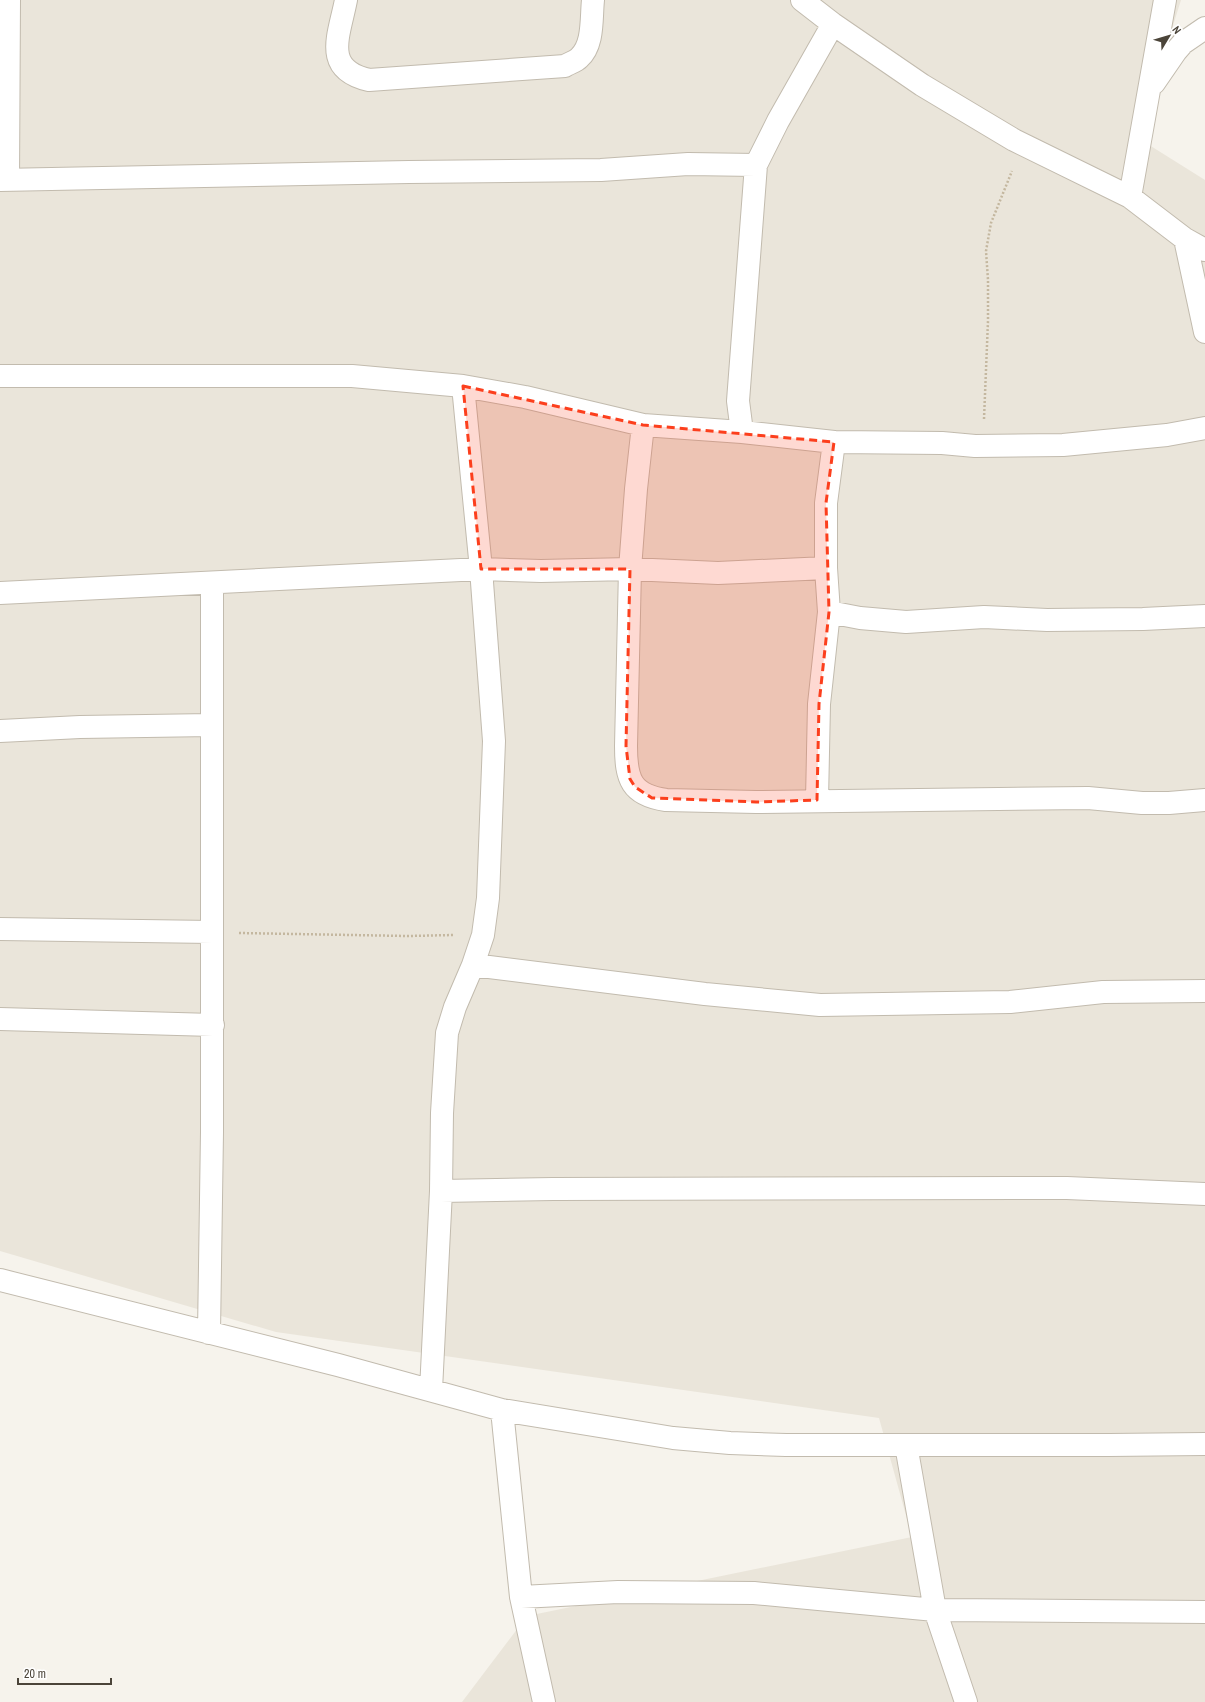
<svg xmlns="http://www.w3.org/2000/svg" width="1205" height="1702" font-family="'Archivo Narrow',sans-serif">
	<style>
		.residential { fill: #eae5da }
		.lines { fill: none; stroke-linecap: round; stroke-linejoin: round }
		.minor-casing { stroke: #c2bbae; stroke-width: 24 }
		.path { stroke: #c4b79f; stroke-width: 2.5; stroke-dasharray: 2 2; stroke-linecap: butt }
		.minor { stroke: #fff; stroke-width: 22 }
		.marked { fill: #fc3f1d; fill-opacity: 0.2; stroke: #fc3f1d; stroke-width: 3; stroke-dasharray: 8 5; stroke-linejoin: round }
	</style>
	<rect width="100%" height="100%" fill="#f6f3ec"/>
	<!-- residential -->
	<path class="residential" d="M0,0H1181L1138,138L1205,180V1702H462L527,1616L912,1537L879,1418L276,1332L0,1251Z"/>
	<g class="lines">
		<!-- minor casing -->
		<g class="minor-casing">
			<path id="minor" d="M346,0C339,36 322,69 369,80L565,66C569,63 575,62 579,58C594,45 591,18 593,0
				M802,0L833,24L922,85L1014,140L1130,197L1185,239L1205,250
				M1154,83L1176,51L1183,43L1205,28
				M0,180L409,172L601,170L688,164L756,165
				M8,180L9,0
				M1130,197L1165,0
				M1185,239L1205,332
				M0,376H352L463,386L525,397L643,425L742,432L834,442L942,443L975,446L1063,445L1167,435L1205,428
				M463,386L481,569L494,741L488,898L483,935L473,965L705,994L820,1005L1010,1002L1103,992L1205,991
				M643,425L636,489L630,569L626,746C626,779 631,795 666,800L756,802L1088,798L1142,803H1169L1205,800
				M742,432L738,401L756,165L778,121L833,24
				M0,593L481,569L541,571L630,569L718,573L826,568
				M829,612L860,618L906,622L984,617L1047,620L1143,619L1205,616
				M0,731L80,727L211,725
				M817,800L819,704L829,612L826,568V503L834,442
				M0,929L212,932
				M0,1019L213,1025
				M441,1191L553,1189L1067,1188L1205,1194
				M0,1280L338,1365L502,1410L673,1438L730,1443L786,1445H1109L1205,1444
				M209,1333L212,1132V584
				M431,1390L441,1191L442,1113L447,1033L455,1007L473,965
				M502,1410L521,1597L544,1702
				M906,1445L935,1610L1205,1612
				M521,1597L618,1592L754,1593L935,1610L966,1702"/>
		</g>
		<!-- path -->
		<path class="path" d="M984,419L988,321V280L986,251L991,223L1012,171
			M239,933L408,936L454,935"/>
		<!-- minor -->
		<use href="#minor" class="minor"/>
	</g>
	<!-- marked area -->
	<path class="marked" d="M463,386L643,425L834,442L826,503L829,612L819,704L817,800L756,802L652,798L635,787L630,779L626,746L630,569H481Z"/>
	<!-- north arrow -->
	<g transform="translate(1169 36) rotate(52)" stroke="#ffffff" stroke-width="3" paint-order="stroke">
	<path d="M0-3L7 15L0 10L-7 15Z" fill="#4b4439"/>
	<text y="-6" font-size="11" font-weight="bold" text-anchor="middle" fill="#4b4439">N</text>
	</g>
	<!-- scale -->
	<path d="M18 1678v6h93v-6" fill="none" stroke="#4b4439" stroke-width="2"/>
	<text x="24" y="1678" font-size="12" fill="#4b4439" stroke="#ffffff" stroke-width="3" paint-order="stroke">20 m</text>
</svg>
